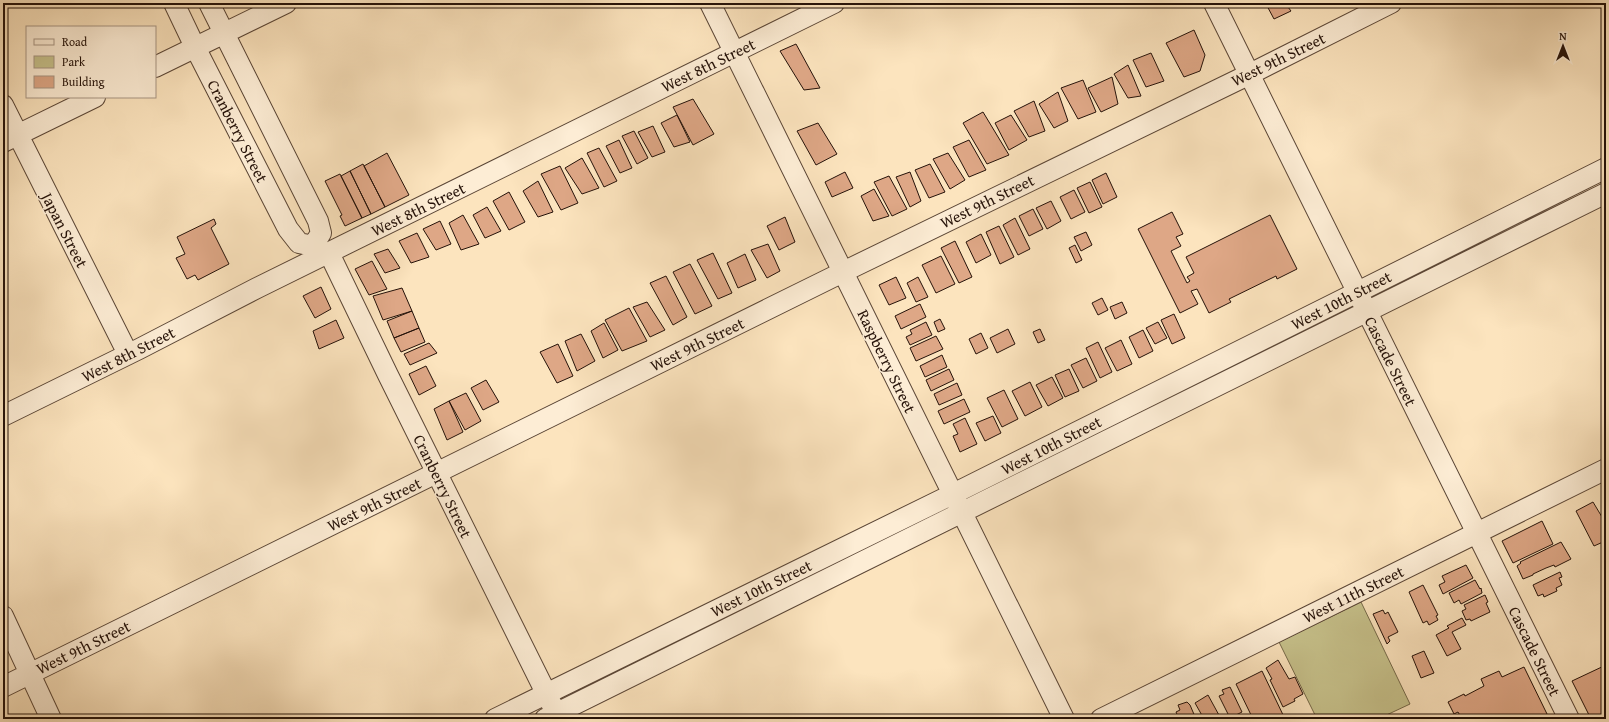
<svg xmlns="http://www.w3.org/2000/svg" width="1609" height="722" font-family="'Gentium Book Plus',serif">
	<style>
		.green { fill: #c7c28c; stroke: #766a4a }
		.building { fill: #dea786; stroke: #251209 }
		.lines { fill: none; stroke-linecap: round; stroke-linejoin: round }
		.minor-casing { stroke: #5b4636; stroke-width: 22 }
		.minor { stroke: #fdedd5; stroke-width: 20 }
		.labels { text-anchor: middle; stroke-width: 3; stroke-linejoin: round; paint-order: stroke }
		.street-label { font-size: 16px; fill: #251209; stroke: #fdedd5 }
	</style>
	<rect width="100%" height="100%" fill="#fce4be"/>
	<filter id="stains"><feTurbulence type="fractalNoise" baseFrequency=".005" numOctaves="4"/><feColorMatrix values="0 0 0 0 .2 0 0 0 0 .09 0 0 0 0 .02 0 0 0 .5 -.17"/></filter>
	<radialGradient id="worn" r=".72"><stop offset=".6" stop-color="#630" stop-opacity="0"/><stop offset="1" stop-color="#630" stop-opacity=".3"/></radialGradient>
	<!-- green -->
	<path class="green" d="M1361,602L1410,704L1378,719H1317L1279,642Z"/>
	<!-- building -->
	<path class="building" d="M1267,3H1285L1291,11L1274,19L1266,4Z
		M1194,30L1205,55L1200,71L1184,77L1166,43Z
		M796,44L820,88L804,90L780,51Z
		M1151,53L1164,81L1146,87L1133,60Z
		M1128,65L1141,96L1128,98L1114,74Z
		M1112,77L1118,104L1101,112L1088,88Z
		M1083,80L1096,112L1078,119L1061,88Z
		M1058,92L1068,121L1054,128L1039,104Z
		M693,99L714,134L693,145L673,107Z
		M1034,101L1045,131L1029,137L1014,111Z
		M983,112L1009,155L987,164L963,123Z
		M677,115L690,142L674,147L661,123Z
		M1011,115L1027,140L1009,150L995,123Z
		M818,123L837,154L816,165L797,131Z
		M653,126L665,152L652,157L638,132Z
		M634,131L648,158L637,164L622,136Z
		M619,140L632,168L620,173L606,146Z
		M969,140L986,170L969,177L953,147Z
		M599,148L617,181L604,187L587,153Z
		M387,153L409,195L385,207L364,166Z
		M948,153L965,180L950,189L933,159Z
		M582,158L599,188L582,194L565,168Z
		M363,164L385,207L371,214L350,171Z
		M930,164L945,192L929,198L915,170Z
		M560,166L578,203L561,210L541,174Z
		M350,171L371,214L362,218L341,176Z
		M845,172L853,188L832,197L825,182Z
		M910,172L921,201L910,207L896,177Z
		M1106,173L1117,197L1103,204L1092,180Z
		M340,174L362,218L345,226L340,216L342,215L325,181Z
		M889,176L907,209L892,216L874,182Z
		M538,181L553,212L538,217L523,191Z
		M1090,182L1102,207L1089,213L1077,188Z
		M874,189L889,216L873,221L861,196Z
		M1074,190L1085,212L1071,219L1060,197Z
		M509,192L525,222L509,230L493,201Z
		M1051,201L1061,221L1047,229L1036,208Z
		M487,207L501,231L485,238L473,215Z
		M1033,209L1043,229L1029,236L1019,216Z
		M1172,212L1183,234L1176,237L1181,246L1171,251L1187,283L1190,281L1187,277L1194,273L1186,257L1270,215L1297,269L1277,279L1276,276L1229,299L1231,302L1209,313L1197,289L1191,291L1198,304L1180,313L1138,229Z
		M463,215L479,244L461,250L449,223Z
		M785,217L795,242L779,250L767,226Z
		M1015,218L1030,249L1018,255L1003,225Z
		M214,219L216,224L211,228L229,264L198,280L195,275L187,279L176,258L185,254L177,237Z
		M440,221L451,244L436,250L423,229Z
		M999,226L1014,257L1000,264L986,232Z
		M1086,232L1092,245L1081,251L1074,237Z
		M417,233L429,257L411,263L399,241Z
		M981,234L991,255L976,263L966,242Z
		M955,241L972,277L959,283L941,248Z
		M768,244L780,271L767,278L751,250Z
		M1075,245L1082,260L1076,263L1069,248Z
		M388,249L400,268L385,273L374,254Z
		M713,253L732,293L718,299L697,260Z
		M745,254L756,280L738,288L727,263Z
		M941,256L955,284L936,293L922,265Z
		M372,261L387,289L369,295L355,269Z
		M690,264L712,306L695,314L673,272Z
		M666,276L687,317L673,325L650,283Z
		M896,277L906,298L889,305L879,285Z
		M918,277L928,297L916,302L907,283Z
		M321,287L331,309L315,318L303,296Z
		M402,288L412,311L383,320L373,296Z
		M1102,298L1108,310L1098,315L1092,303Z
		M647,302L665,330L650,337L633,307Z
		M1122,302L1127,313L1115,319L1110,307Z
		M920,304L926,317L901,329L895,316Z
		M629,308L647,341L622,351L605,320Z
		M412,311L419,328L394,338L387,321Z
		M1174,314L1185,338L1172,344L1161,320Z
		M940,319L945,329L938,332L934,322Z
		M336,320L344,338L319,349L313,331Z
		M926,322L932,335L910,345L906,337L912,334L910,330Z
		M1158,322L1167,338L1155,344L1146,328Z
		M604,323L618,350L603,358L591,331Z
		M419,328L425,342L401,352L394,338Z
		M1008,329L1015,344L997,353L990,338Z
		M1040,329L1045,340L1038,343L1033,332Z
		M1143,330L1153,351L1139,358L1129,337Z
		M981,333L988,348L976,354L969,339Z
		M581,334L595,361L577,371L565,341Z
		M936,336L943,349L916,361L910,348Z
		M1121,340L1132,364L1117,371L1105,348Z
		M1098,342L1112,372L1100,378L1086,348Z
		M429,343L437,353L410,365L404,354Z
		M558,344L573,376L557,383L540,352Z
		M942,355L947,367L925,377L920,366Z
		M1086,358L1097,381L1083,388L1071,365Z
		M426,366L436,386L419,395L409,374Z
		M949,369L954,380L931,391L926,380Z
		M1069,369L1079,391L1065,397L1055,375Z
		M1052,377L1063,398L1048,406L1036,385Z
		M486,380L499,402L483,410L471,388Z
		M1030,382L1042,407L1025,416L1012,391Z
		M957,383L962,395L939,405L934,394Z
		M1004,390L1018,419L1002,427L987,398Z
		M466,393L481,421L465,430L449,401Z
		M964,399L970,412L944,424L938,411Z
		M449,401L463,432L447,440L434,409Z
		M993,416L1001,433L985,441L976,423Z
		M965,418L977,444L960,452L953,436L958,434L953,424Z
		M1593,502L1605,522L1606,544L1604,545L1603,542L1594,546L1576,511Z
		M1542,521L1553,544L1513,563L1502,541Z
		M1561,542L1571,559L1555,567L1554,565L1546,568L1533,574V575L1523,579L1517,566L1521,563L1520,562Z
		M1466,565L1473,578L1443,594L1439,585L1445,582L1442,576Z
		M1560,572L1562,577L1559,578L1562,585L1556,588L1557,591L1544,597L1543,594L1538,596L1533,585Z
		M1475,580L1480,589L1481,588L1482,593L1461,604L1459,600L1454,603L1449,593Z
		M1423,585L1438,615L1436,616L1438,620L1429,625L1427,621L1423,623L1409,592Z
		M1485,595L1488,602L1486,603L1490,612L1471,621L1470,619L1466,620L1462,611L1466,609L1464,605Z
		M1383,610L1385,614L1388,612L1398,632L1388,637L1390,641L1387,644L1373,614Z
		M1462,618L1466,625L1452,632L1461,649L1447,656L1436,635L1449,628L1447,626Z
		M1424,651L1434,673L1421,678L1412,656Z
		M1278,660L1289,679L1295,677L1303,694L1294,699L1295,701L1283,707L1270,680L1272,679L1266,668Z
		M1606,665V719H1591L1572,681Z
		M1524,667L1548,716L1543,719H1462L1458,712L1454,714L1448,702L1464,694L1465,696L1484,686L1481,679L1499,671L1502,677Z
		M1262,671L1285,719H1253L1236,684Z
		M1230,687L1242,712L1230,718L1219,696L1224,694L1222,690Z
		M1208,695L1220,717L1221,719H1204L1195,703Z
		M1187,702L1190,705L1196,719H1179L1176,712L1180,710L1178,705Z"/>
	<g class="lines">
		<!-- minor casing -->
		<g class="minor-casing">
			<path id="minor" d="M174,3L195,47L288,229L299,243L313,246L321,233L318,221L209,3
				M710,3L1064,719
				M1214,3L1569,719
				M155,67L286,3
				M3,105L128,354
				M3,142L95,97
				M329,253L388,375L552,705
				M3,416L139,349L257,288L834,3
				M3,616L51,719
				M3,687L843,272L1250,74L1391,3
				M495,719L953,494L1606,168
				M545,719L1606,193
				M1101,719L1606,469"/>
		</g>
		<!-- minor -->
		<use href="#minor" class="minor"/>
	</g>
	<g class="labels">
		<!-- street labels -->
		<g class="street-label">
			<text transform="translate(1278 59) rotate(-26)" y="6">West 9th Street</text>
			<text transform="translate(708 65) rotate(-26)" y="6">West 8th Street</text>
			<text transform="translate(238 131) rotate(63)" y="6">Cranberry Street</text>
			<text transform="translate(987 201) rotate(-26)" y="6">West 9th Street</text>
			<text transform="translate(418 209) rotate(-26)" y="6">West 8th Street</text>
			<text transform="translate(65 230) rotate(63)" y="6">Japan Street</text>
			<text transform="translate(1341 300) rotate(-27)" y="6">West 10th Street</text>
			<text transform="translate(697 344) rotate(-26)" y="6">West 9th Street</text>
			<text transform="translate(128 354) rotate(-27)" y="6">West 8th Street</text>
			<text transform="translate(887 361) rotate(64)" y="6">Raspberry Street</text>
			<text transform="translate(1391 361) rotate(64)" y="6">Cascade Street</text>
			<text transform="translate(1051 445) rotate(-27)" y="6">West 10th Street</text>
			<text transform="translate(443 486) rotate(64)" y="6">Cranberry Street</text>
			<text transform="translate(374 504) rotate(-26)" y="6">West 9th Street</text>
			<text transform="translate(761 588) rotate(-26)" y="6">West 10th Street</text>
			<text transform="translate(1353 594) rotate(-26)" y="6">West 11th Street</text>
			<text transform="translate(83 647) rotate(-26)" y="6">West 9th Street</text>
			<text transform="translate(1535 651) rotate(64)" y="6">Cascade Street</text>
		</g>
	</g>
	<!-- margin -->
	<rect width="1609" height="722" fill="none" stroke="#fce4be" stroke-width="16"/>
	<rect x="4" y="4" width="1601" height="714" fill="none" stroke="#251209" stroke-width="2"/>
	<rect x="8" y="8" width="1593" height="706" fill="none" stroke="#251209"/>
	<!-- legend -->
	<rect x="26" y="26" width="130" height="72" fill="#fdedd5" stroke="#a79583"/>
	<rect x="34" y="39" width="20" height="6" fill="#fdedd5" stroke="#a79583"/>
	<text x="62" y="46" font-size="12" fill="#251209">Road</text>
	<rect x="34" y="56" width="20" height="12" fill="#c7c28c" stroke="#a79583"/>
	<text x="62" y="66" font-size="12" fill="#251209">Park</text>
	<rect x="34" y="76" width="20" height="12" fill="#dea786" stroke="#a79583"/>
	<text x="62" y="86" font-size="12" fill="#251209">Building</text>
	<!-- north arrow -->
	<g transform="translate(1563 46)" stroke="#fdedd5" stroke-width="3" paint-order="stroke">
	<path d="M0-3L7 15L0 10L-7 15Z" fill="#251209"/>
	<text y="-6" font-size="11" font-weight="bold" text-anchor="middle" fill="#251209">N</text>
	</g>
	<rect width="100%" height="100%" filter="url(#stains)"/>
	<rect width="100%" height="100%" fill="url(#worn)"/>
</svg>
